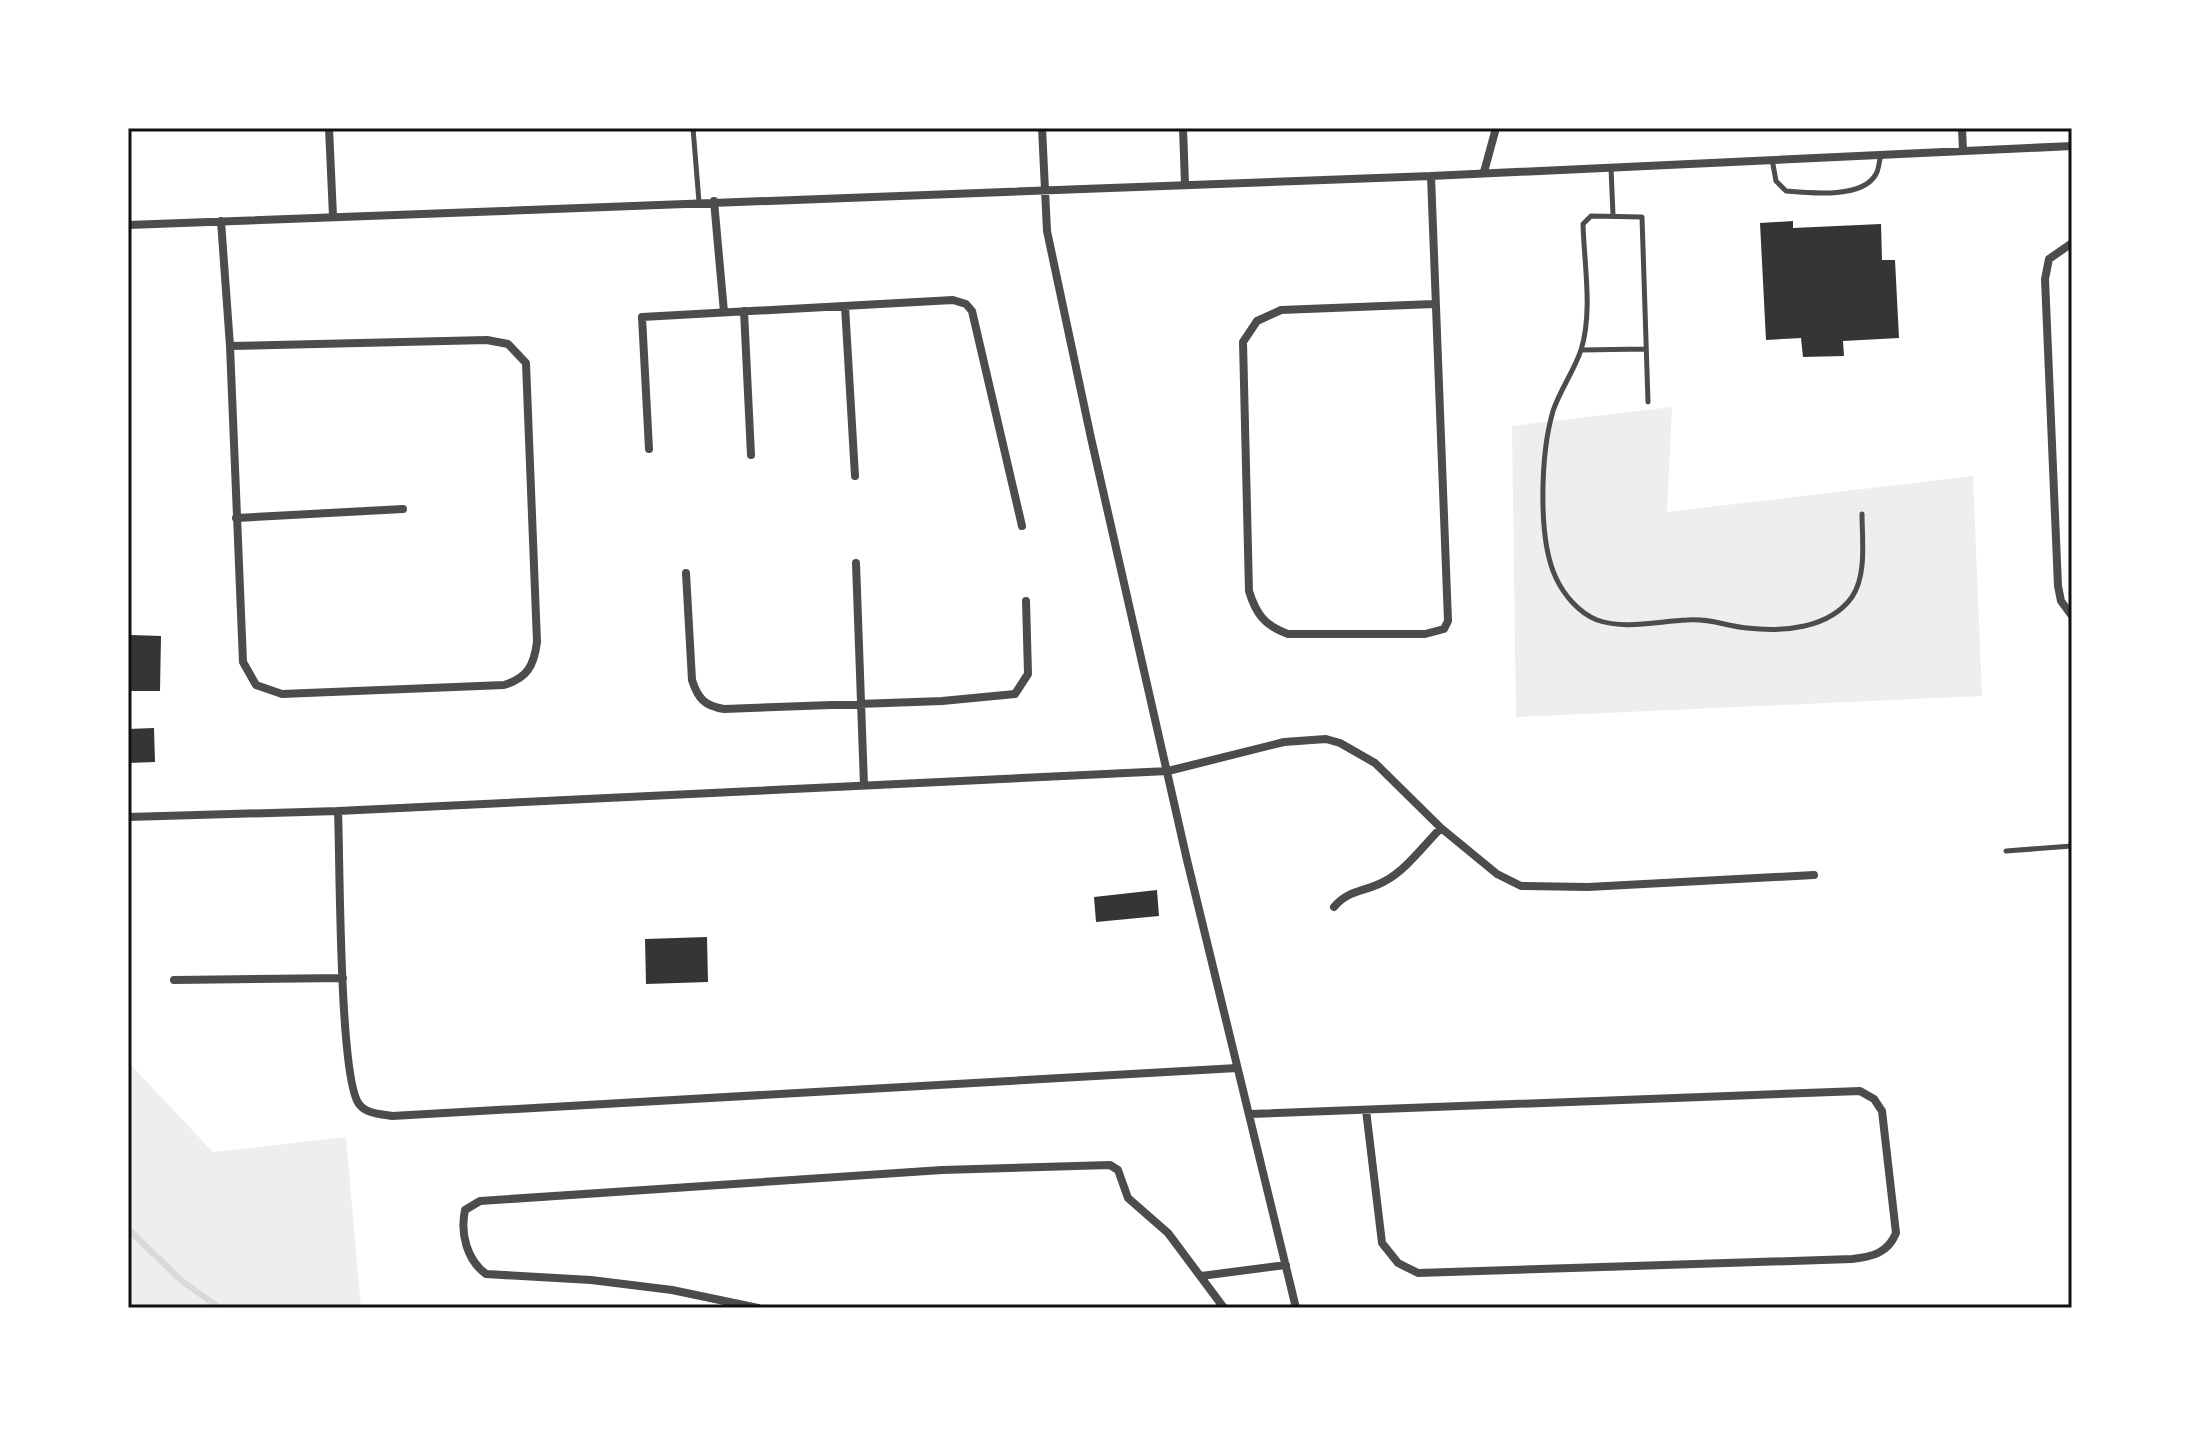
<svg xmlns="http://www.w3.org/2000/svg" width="2200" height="1436" font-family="'DM Sans',sans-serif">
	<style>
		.green { fill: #eee }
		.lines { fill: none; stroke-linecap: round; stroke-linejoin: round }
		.stream { stroke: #d9d9d9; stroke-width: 6 }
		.building { fill: #353535 }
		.service { stroke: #4c4c4c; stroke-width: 5 }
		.minor { stroke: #4c4c4c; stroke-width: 8 }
		.neatline { fill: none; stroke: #111; stroke-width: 3 }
	</style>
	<rect width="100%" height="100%" fill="#fff"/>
	<!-- green -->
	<path class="green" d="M1672,407L1667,512L1973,476L1982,696L1516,717L1512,426Z
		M128,1062L213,1152L346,1137L361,1308H128Z"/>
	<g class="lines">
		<!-- stream -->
		<path class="stream" d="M128,1229L183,1282L220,1308"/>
	</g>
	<!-- building -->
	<path class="building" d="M1793,221V228L1881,224L1882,260H1895L1899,338L1843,341L1844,356L1803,357L1801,338L1766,340L1760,223Z
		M131,635L161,636L160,691H130Z
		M154,728L155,762L128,763V729Z
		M1157,890L1159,916L1096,922L1094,897Z
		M707,937L708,982L646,984L645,939Z"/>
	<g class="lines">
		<!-- service -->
		<path class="service" d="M693,128L699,202
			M1772,159L1776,181L1786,191C1809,193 1863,199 1876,174C1879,169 1879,161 1881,155
			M1611,168L1613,215
			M1581,350L1645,349
			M1648,402L1642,217L1591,216L1583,224C1584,263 1593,312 1581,350C1574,371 1560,390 1553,411C1541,452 1537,538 1556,578C1564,595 1579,613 1597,620C1625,630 1659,621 1687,620C1709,618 1726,626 1747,628C1783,632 1829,629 1852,597C1867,575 1862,539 1862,514
			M2006,851L2072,846"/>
		<!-- minor -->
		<path class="minor" d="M329,128L333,216
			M1042,128L1047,231L1091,438L1187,860L1296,1308
			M1183,128L1185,184
			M1962,128L1963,151
			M1484,172L1496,128
			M1431,176L1448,621L1444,629L1425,634H1288C1265,626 1256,614 1249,591L1243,342L1257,321L1281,310L1434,304
			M714,201L724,312
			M221,221L230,346
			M128,225L1431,176L2072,146
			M2072,243L2049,259L2045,279L2058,586L2061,601L2072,616
			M845,306L855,476
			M744,311L751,455
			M487,340L508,344L526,363L537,642C534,666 527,678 504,685L282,694L256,685L243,662L230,346Z
			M649,449L642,317L953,300L966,304L972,311L1022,526
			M236,518L403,509
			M856,563L864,785
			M686,573L692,680C698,699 705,706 724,709L942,701L1015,694L1028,674L1026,601
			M338,811C340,856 339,1078 359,1104C366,1114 381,1114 392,1116L1237,1068
			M128,817L338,811L1168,771L1284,742L1326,739L1340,743L1375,763L1441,828L1497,874L1521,886L1588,887L1814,875
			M1334,907C1349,889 1366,892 1385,881C1406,870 1424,845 1441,828
			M174,980L343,978
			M1250,1114L1860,1091L1874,1099L1882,1111L1896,1233C1888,1253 1872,1257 1852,1259L1418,1273L1398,1263L1382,1243L1366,1110
			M1201,1276L1286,1265
			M758,1308L672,1290L591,1280L486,1274C467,1260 460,1234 465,1210L480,1201L942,1170L1110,1165L1118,1170L1128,1198L1168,1233L1224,1308"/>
	</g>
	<!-- border -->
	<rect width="2200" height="1436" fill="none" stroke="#ffffff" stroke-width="260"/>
	<rect x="130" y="130" width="1940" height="1176" class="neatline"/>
</svg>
